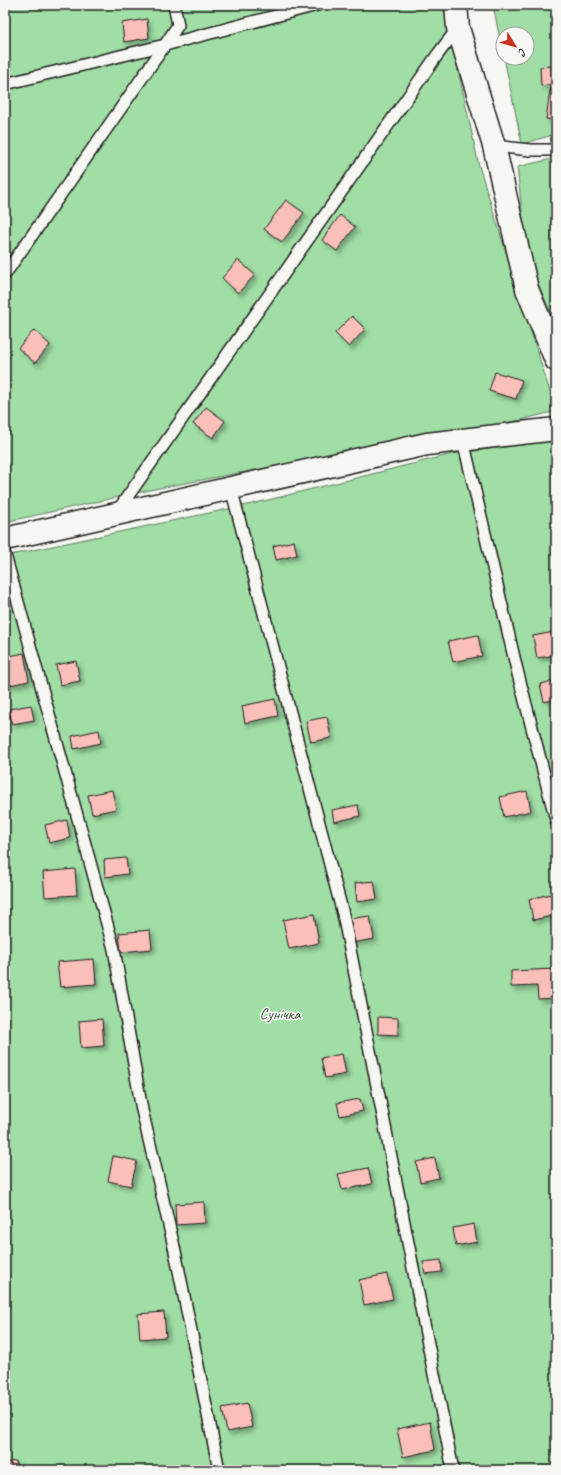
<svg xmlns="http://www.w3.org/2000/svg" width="561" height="1475" font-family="Caveat,sans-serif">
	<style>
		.green { fill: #a0dea5; stroke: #5e7d60 }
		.building { fill: #fbbfba; stroke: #1c1c1c; filter: url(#shadow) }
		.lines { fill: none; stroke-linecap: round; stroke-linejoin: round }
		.lane-casing { stroke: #1c1c1c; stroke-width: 14 }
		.street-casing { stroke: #1c1c1c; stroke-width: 25 }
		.lane { stroke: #f6f6f2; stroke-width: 11 }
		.street { stroke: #f6f6f2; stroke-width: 22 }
		.labels { text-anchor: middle; stroke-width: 3; stroke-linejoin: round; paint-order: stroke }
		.park-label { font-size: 16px; fill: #445645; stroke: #f6f6f2 }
	</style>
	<defs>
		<filter id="shadow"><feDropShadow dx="3.5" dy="3.5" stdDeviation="2" flood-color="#0004"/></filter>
	</defs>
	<rect width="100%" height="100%" fill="#f6f6f2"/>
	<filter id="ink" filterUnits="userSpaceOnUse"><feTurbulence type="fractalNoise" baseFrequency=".025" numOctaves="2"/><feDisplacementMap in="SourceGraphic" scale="8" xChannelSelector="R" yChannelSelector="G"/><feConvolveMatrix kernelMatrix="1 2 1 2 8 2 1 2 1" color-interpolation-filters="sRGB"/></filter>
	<g filter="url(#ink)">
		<!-- green -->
		<path class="green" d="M5,5H444L479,166L556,411L521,420L159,488L5,522Z
			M493,5H556V134L522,144L504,58H527V34H503V54Z
			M556,158V324L539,286L527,253L517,167Z
			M556,440V1470H5V556L252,504L452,454Z"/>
		<!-- building -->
		<path class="building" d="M147,19L149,38L124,42L122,23Z
			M551,66L553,84L541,86L540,67Z
			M550,90L556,91V120L546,119Z
			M286,200L304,213L282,242L264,229Z
			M340,215L355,227L337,251L322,240Z
			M238,260L255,275L238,293L222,278Z
			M352,316L365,329L349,347L335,333Z
			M34,330L50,345L35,363L18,348Z
			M495,372L522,380L516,399L489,391Z
			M206,407L225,421L213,438L193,424Z
			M294,541L297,555L276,560L273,546Z
			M554,632L556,655L537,658L533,636Z
			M478,635L482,656L453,662L448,641Z
			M24,653L29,681L5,686V657Z
			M76,661L80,681L60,685L56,665Z
			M556,681V699L544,702L540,684Z
			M275,699L278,716L245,723L242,706Z
			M31,705L34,720L12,724L9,709Z
			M327,717L331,738L311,742L306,721Z
			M99,730L101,743L74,749L72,736Z
			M112,790L116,809L92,814L88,795Z
			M527,791L531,811L504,817L500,797Z
			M358,805L360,816L334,822L332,810Z
			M67,820L70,838L49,843L45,825Z
			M126,858L128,874L105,877L104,860Z
			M75,869L77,895L45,897L43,872Z
			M374,881L377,899L357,902L355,883Z
			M551,894L556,915L533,920L529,899Z
			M314,914L319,943L289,949L283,920Z
			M370,916L374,939L352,943L348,919Z
			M150,930L152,949L121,952L119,933Z
			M94,959L96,984L60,987L57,962Z
			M556,969V998L538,999L537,986L511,987V971Z
			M378,1017L398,1018V1035L378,1034Z
			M102,1019L104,1046L81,1048L79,1021Z
			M342,1054L346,1074L325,1078L321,1058Z
			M360,1099L363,1111L340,1116L337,1103Z
			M553,1137H556V1150Z
			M113,1156L137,1161L131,1186L108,1181Z
			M435,1158L439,1178L420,1182L416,1162Z
			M368,1168L372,1184L342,1190L338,1174Z
			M204,1202L205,1223L176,1225L175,1204Z
			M474,1224L477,1242L456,1246L453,1228Z
			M441,1260L442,1272L425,1274L423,1262Z
			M387,1274L393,1299L364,1305L359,1280Z
			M164,1312L166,1337L140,1339L138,1314Z
			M247,1403L252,1427L227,1432L222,1408Z
			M430,1422L435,1450L403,1457L397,1429Z
			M16,1461L18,1470H5V1463Z"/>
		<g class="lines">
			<!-- lane casing -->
			<g class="lane-casing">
				<path id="lane" d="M5,84L165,45L317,5
					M494,146L530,150H556
					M5,274L165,45L178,25L174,5
					M463,440L517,670L556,820
					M231,488L343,914L453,1470
					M116,513L438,54L458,28
					M5,555L114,949L142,1110L175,1251L219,1470"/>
			</g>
			<!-- street casing -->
			<g class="street-casing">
				<path id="street" d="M456,5L458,28L494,146L527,289L556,360
					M5,539L427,444L556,429"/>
			</g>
			<!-- lane -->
			<use href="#lane" class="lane"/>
			<!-- street -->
			<use href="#street" class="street"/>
		</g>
	</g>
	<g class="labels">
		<!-- park labels -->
		<g class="park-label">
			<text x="280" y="1019">Сунічка</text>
		</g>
	</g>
	<!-- margin -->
	<rect width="561" height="1475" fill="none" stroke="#f6f6f2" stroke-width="20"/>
	<rect x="10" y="10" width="541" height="1455" fill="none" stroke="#1c1c1c" stroke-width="1.5" filter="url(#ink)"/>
	<!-- north arrow -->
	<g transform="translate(515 46) rotate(127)"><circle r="19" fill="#f6f6f2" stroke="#9f9f9c"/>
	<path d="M0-3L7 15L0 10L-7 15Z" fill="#c8321e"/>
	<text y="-6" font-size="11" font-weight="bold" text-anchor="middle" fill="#1c1c1c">С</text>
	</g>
</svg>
